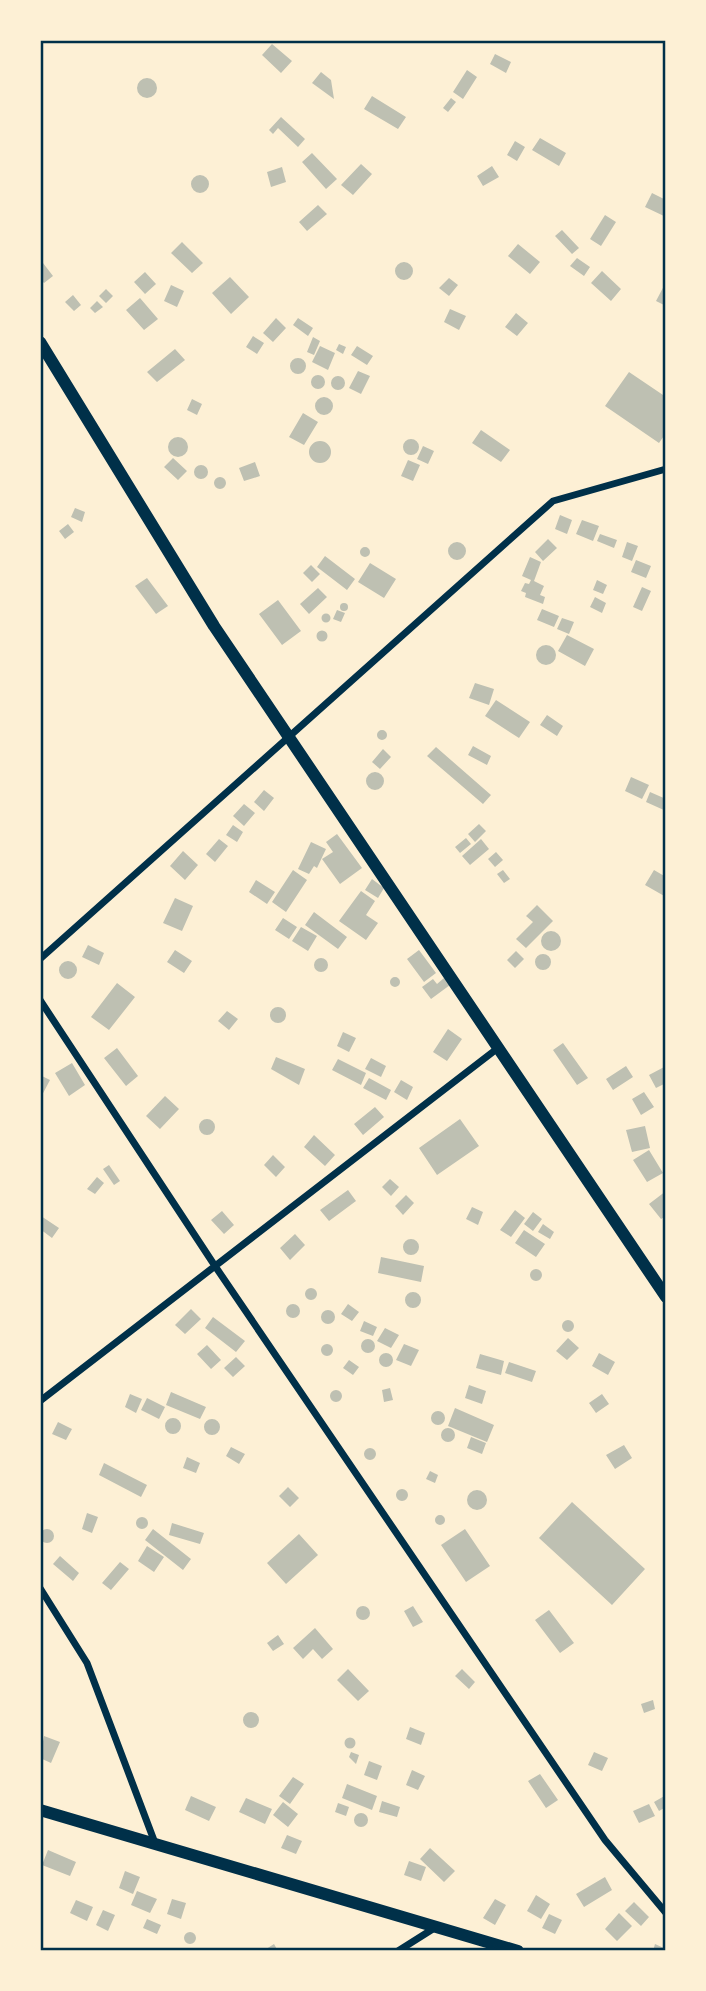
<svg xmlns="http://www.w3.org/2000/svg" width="706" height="1991" font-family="Lora,serif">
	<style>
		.building { fill: #bec0b2 }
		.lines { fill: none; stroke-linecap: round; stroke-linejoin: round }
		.minor { stroke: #003049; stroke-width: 7 }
		.tertiary { stroke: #003049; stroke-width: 12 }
		.neatline { fill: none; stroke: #003049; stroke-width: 2.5 }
	</style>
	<rect width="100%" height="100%" fill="#fdf0d5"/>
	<!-- building -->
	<path class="building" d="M272,44L292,61L281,73L262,55Z
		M495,54L511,62L506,73L490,64Z
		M467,70L477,77L463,99L453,92Z
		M321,72L331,80L334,99L312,83Z
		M137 88a10 10 0 1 1 20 0a10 10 0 1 1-20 0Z
		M372,96L406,117L398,129L364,109Z
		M451,98L456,102L448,112L443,108Z
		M281,117L305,139L298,147L278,128L273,134L269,130Z
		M540,138L566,153L559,166L532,150Z
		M515,141L525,147L517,161L507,155Z
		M312,153L337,179L326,189L302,162Z
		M361,164L372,174L353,195L341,185Z
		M492,166L499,177L483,186L477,176Z
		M282,167L286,182L271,187L267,172Z
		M191 184a9 9 0 1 1 18 0a9 9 0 1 1-18 0Z
		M652,193L666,200V217L645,207Z
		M318,205L327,214L307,231L299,222Z
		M605,215L616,222L601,246L590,239Z
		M562,230L579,248L572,254L555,236Z
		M182,242L203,263L192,273L171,253Z
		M518,244L540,262L530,274L508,256Z
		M577,258L590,267L584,276L570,266Z
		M395 271a9 9 0 1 1 18 0a9 9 0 1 1-18 0Z
		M43,263L53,276L44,283L40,279Z
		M602,271L621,289L611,301L591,283Z
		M145,272L156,284L145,294L134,282Z
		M230,277L249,297L231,314L212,293Z
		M449,278L458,285L449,296L439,288Z
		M666,282V306L656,301Z
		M171,285L184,291L177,307L164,301Z
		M106,289L113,296L106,303L99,296Z
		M73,295L81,305L74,311L65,302Z
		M140,298L158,319L144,330L126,310Z
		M97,301L103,307L95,313L90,308Z
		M450,309L466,316L459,330L444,322Z
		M516,313L528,323L517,336L505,327Z
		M276,318L286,328L273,342L263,333Z
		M298,318L313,328L308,336L293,325Z
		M253,336L264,343L257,354L246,347Z
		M313,337L320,341L314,355L307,352Z
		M339,344L346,347L343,354L336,350Z
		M320,346L335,353L328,370L312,362Z
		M357,346L373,356L367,365L351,355Z
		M175,349L185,360L157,382L147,372Z
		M290 366a8 8 0 1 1 16 0a8 8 0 1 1-16 0Z
		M358,371L370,376L361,394L349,388Z
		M629,372L666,397V433L659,443L605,406Z
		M311 382a7 7 0 1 1 14 0a7 7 0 1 1-14 0Z
		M331 383a7 7 0 1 1 14 0a7 7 0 1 1-14 0Z
		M315 406a9 9 0 1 1 18 0a9 9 0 1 1-18 0Z
		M192,399L202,404L197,415L187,410Z
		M303,413L318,422L304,445L289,437Z
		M481,430L510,450L501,462L472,443Z
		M168 447a10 10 0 1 1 20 0a10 10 0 1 1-20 0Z
		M403 447a8 8 0 1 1 16 0a8 8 0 1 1-16 0Z
		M309 452a11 11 0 1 1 22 0a11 11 0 1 1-22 0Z
		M423,446L434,451L428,464L417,459Z
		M173,458L187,471L178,480L164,467Z
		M408,460L420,465L413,481L401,476Z
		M255,462L260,476L244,481L239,468Z
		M194 472a7 7 0 1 1 14 0a7 7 0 1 1-14 0Z
		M214 483a6 6 0 1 1 12 0a6 6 0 1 1-12 0Z
		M75,508L85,512L82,522L71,517Z
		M560,515L572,520L567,534L555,529Z
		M582,520L599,526L593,541L576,534Z
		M68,524L74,532L65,539L59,531Z
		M600,534L617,540L614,548L597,541Z
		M548,539L557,548L543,561L535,552Z
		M627,542L638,546L632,561L622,557Z
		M448 551a9 9 0 1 1 18 0a9 9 0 1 1-18 0Z
		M360 552a5 5 0 1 1 10 0a5 5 0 1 1-10 0Z
		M325,556L355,579L347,590L317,567Z
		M530,557L541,562L534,581L544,586L540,595L545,597L543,604L525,597L526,593L521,591L525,583L529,584L531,580L522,576Z
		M636,560L651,566L646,578L631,572Z
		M370,563L396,579L384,598L358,582Z
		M311,565L320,574L312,582L303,573Z
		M147,578L168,606L156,614L135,586Z
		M597,580L607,585L603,594L593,590Z
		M642,587L651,591L642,611L633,607Z
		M318,588L327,597L309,614L300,604Z
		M595,597L606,603L602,613L590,607Z
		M278,600L301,631L282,645L259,614Z
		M340 607a4 4 0 1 1 8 0a4 4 0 1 1-8 0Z
		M542,609L559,616L554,627L537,620Z
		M337,610L345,613L341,622L333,619Z
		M321.5 618a4.5 4.5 0 1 1 9 0a4.5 4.5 0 1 1-9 0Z
		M562,618L574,622L569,634L557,629Z
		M316.5 636a5.5 5.5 0 1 1 11 0a5.5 5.5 0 1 1-11 0Z
		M567,635L594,649L585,666L558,651Z
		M536 655a10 10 0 1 1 20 0a10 10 0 1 1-20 0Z
		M475,683L494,689L489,705L469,698Z
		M496,700L530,722L519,738L485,716Z
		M547,715L563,726L557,736L540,725Z
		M377 735a5 5 0 1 1 10 0a5 5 0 1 1-10 0Z
		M473,746L491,756L487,765L468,755Z
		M436,747L491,795L483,804L427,756Z
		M383,749L391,757L380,769L372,762Z
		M366 781a9 9 0 1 1 18 0a9 9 0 1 1-18 0Z
		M631,777L649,785L642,799L625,791Z
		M264,790L274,798L264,811L254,802Z
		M650,792L666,799V811L646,802Z
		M244,804L255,813L244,826L233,816Z
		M479,824L486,831L475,842L468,834Z
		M233,825L243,832L237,842L226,835Z
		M337,834L362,868L340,884L322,859L333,852L326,842Z
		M466,838L471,844L460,853L455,847Z
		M219,839L228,846L215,862L206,854Z
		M481,839L489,849L470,865L462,856Z
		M311,842L326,849L317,868L314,866L309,874L298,869Z
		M183,851L198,865L185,880L170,866Z
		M496,852L503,860L495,867L488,859Z
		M293,870L307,880L286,912L272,902Z
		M503,870L510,879L504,883L497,874Z
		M654,870L666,877V897L645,885Z
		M372,879L384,888L378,898L365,890Z
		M256,880L275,892L267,904L249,892Z
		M361,891L375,901L366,915L378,923L366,940L339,921Z
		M175,898L193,906L182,931L163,923Z
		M537,905L553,921L526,948L516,939L533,922L526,916Z
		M314,912L347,937L338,949L305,925Z
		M283,918L297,927L289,939L275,930Z
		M301,927L317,936L308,951L292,941Z
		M541 941a10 10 0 1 1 20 0a10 10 0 1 1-20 0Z
		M88,945L104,953L99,965L82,957Z
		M175,950L192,961L184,973L167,962Z
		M419,950L436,973L424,982L407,959Z
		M516,951L524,959L515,968L507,960Z
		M535 962a8 8 0 1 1 16 0a8 8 0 1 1-16 0Z
		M314 965a7 7 0 1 1 14 0a7 7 0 1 1-14 0Z
		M59 970a9 9 0 1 1 18 0a9 9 0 1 1-18 0Z
		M390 982a5 5 0 1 1 10 0a5 5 0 1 1-10 0Z
		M444,978L450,985L431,999L422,987L433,979L437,984Z
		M117,983L135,997L109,1030L91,1017Z
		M270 1015a8 8 0 1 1 16 0a8 8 0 1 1-16 0Z
		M227,1011L238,1019L229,1030L218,1021Z
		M448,1029L462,1039L447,1061L433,1052Z
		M343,1032L356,1038L349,1052L337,1046Z
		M563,1043L588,1078L577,1085L553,1050Z
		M117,1048L138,1076L126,1086L104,1058Z
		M276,1057L305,1069L299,1085L271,1069Z
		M371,1058L386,1066L381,1077L365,1069Z
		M338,1059L366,1073L361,1085L332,1070Z
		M72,1063L85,1085L69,1096L55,1073Z
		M626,1066L633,1077L613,1090L606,1079Z
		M666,1066V1083L656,1088L649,1075Z
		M40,1075L50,1080L40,1099Z
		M369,1078L391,1090L386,1100L363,1088Z
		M401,1080L413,1087L407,1100L394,1092Z
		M644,1092L654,1107L641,1115L632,1099Z
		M165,1096L179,1109L160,1129L146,1116Z
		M375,1107L384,1117L363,1135L354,1124Z
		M460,1119L479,1146L437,1175L419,1148Z
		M199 1127a8 8 0 1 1 16 0a8 8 0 1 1-16 0Z
		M645,1126L650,1148L632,1152L626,1130Z
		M314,1135L335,1155L325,1166L304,1147Z
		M649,1150L663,1173L647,1182L633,1160Z
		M273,1155L285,1167L276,1177L264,1165Z
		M109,1165L120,1181L114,1185L103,1169Z
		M97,1177L104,1183L95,1194L87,1189Z
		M390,1179L399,1187L391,1196L382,1187Z
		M348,1190L356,1201L329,1221L320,1210Z
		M666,1191V1216L661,1219L649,1204Z
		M406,1195L414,1203L403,1215L395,1206Z
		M472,1207L483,1212L478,1225L466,1219Z
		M515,1210L525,1218L511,1237L500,1230Z
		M222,1211L234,1225L224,1234L211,1220Z
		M533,1212L542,1219L533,1231L524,1224Z
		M41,1216L59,1228L52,1238L40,1229Z
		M543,1224L554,1232L550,1239L538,1232Z
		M524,1230L545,1244L536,1257L515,1243Z
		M295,1234L305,1245L290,1260L280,1248Z
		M403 1247a8 8 0 1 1 16 0a8 8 0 1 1-16 0Z
		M381,1257L424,1266L421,1282L378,1273Z
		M530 1275a6 6 0 1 1 12 0a6 6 0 1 1-12 0Z
		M305 1294a6 6 0 1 1 12 0a6 6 0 1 1-12 0Z
		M405 1300a8 8 0 1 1 16 0a8 8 0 1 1-16 0Z
		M348,1304L359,1312L352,1321L341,1314Z
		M286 1311a7 7 0 1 1 14 0a7 7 0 1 1-14 0Z
		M191,1309L201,1319L185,1334L175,1325Z
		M321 1317a7 7 0 1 1 14 0a7 7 0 1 1-14 0Z
		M213,1317L245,1341L236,1352L205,1328Z
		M562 1326a6 6 0 1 1 12 0a6 6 0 1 1-12 0Z
		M364,1321L377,1327L373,1336L360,1331Z
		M385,1328L399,1335L391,1348L377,1341Z
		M568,1338L579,1348L567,1360L556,1351Z
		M361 1346a7 7 0 1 1 14 0a7 7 0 1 1-14 0Z
		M321 1350a6 6 0 1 1 12 0a6 6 0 1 1-12 0Z
		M404,1344L419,1350L411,1366L396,1360Z
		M207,1345L221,1360L211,1369L197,1354Z
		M379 1360a7 7 0 1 1 14 0a7 7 0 1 1-14 0Z
		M599,1353L615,1362L608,1375L592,1366Z
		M480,1354L504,1361L501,1375L476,1368Z
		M236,1357L245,1366L233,1377L224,1368Z
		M349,1360L359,1367L353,1375L343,1368Z
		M509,1362L536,1371L532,1382L505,1373Z
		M469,1385L486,1391L482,1404L465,1398Z
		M390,1388L393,1400L384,1402L382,1390Z
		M330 1396a6 6 0 1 1 12 0a6 6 0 1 1-12 0Z
		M171,1392L206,1407L200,1419L166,1405Z
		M130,1394L142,1399L136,1413L125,1407Z
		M602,1394L609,1404L596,1413L589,1403Z
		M147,1398L165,1407L159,1419L141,1410Z
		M455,1408L494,1425L487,1442L448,1426Z
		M431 1418a7 7 0 1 1 14 0a7 7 0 1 1-14 0Z
		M165 1426a8 8 0 1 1 16 0a8 8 0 1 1-16 0Z
		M204 1427a8 8 0 1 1 16 0a8 8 0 1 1-16 0Z
		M58,1422L72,1429L66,1440L52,1434Z
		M441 1435a7 7 0 1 1 14 0a7 7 0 1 1-14 0Z
		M471,1437L486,1443L482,1454L467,1448Z
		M624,1445L632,1458L615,1469L606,1455Z
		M231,1447L245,1454L239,1464L226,1456Z
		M364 1454a6 6 0 1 1 12 0a6 6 0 1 1-12 0Z
		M187,1457L200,1463L196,1473L183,1468Z
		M104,1463L147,1485L141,1497L99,1475Z
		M430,1471L438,1475L435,1483L426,1479Z
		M288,1487L299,1498L290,1507L279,1496Z
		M396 1495a6 6 0 1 1 12 0a6 6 0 1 1-12 0Z
		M467 1500a10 10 0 1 1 20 0a10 10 0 1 1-20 0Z
		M572,1502L645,1569L612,1605L539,1538Z
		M87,1513L98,1517L92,1533L82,1529Z
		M435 1520a5 5 0 1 1 10 0a5 5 0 1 1-10 0Z
		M136 1523a6 6 0 1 1 12 0a6 6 0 1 1-12 0Z
		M172,1523L204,1533L200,1544L169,1535Z
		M40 1536a7 7 0 1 1 14 0a7 7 0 1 1-14 0Z
		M153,1529L191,1559L183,1570L145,1540Z
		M465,1529L490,1566L466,1582L441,1545Z
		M299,1534L318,1555L286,1584L267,1563Z
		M147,1546L164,1557L154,1572L138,1561Z
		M60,1556L79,1573L73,1581L53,1564Z
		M120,1562L129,1569L111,1590L102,1583Z
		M356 1613a7 7 0 1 1 14 0a7 7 0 1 1-14 0Z
		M413,1606L423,1622L413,1627L404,1611Z
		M549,1610L574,1643L560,1653L535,1620Z
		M315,1628L333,1649L322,1659L313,1649L303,1659L293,1648Z
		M278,1635L284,1644L273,1651L267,1643Z
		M348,1669L369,1691L358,1701L337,1680Z
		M462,1669L475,1682L469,1689L455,1676Z
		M653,1700L655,1709L644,1713L641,1704Z
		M243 1720a8 8 0 1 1 16 0a8 8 0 1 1-16 0Z
		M410,1727L425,1733L421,1745L406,1739Z
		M44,1736L60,1742L51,1763L40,1758Z
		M344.5 1743a5.5 5.5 0 1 1 11 0a5.5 5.5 0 1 1-11 0Z
		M351,1752L359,1755L356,1764L349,1757Z
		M594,1752L608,1758L602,1771L588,1765Z
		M369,1761L382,1766L377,1780L364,1775Z
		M412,1770L425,1776L418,1790L406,1785Z
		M540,1774L558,1800L546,1808L528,1781Z
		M293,1777L304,1784L290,1804L279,1796Z
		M347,1784L377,1796L372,1810L342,1798Z
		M666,1795V1807L659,1811L654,1802Z
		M191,1796L216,1807L209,1821L185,1810Z
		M246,1798L272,1809L265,1824L239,1812Z
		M382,1801L400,1807L397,1817L379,1812Z
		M283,1802L298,1814L288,1827L273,1815Z
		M338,1803L349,1807L346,1816L335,1812Z
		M649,1804L655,1816L639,1823L633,1811Z
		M354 1820a7 7 0 1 1 14 0a7 7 0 1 1-14 0Z
		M287,1835L302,1841L296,1854L281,1848Z
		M430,1848L455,1871L444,1882L420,1859Z
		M48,1850L76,1862L70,1876L42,1865Z
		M409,1861L426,1867L421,1881L404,1875Z
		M125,1871L140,1877L133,1894L119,1888Z
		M605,1877L612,1890L584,1907L576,1894Z
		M137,1891L157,1899L150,1913L131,1905Z
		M536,1895L550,1904L541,1919L527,1911Z
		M172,1899L186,1903L181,1919L167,1914Z
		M495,1899L506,1905L495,1925L483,1918Z
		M76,1900L93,1907L87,1921L70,1913Z
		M634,1902L649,1917L641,1926L625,1911Z
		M103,1910L115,1915L108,1931L96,1925Z
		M619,1913L632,1926L617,1941L605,1929Z
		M549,1914L562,1920L555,1934L542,1928Z
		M147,1919L161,1925L157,1934L143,1928Z
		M184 1938a6 6 0 1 1 12 0a6 6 0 1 1-12 0Z
		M274,1944L278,1951H263Z
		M655,1944L666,1949L665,1951H653Z"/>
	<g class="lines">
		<!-- minor -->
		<path class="minor" d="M40,959L553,501L666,469
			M40,1000L215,1266L605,1840L666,1913
			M40,1401L498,1048
			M40,1588L87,1663L155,1843
			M398,1951L436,1927"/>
		<!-- tertiary -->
		<path class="tertiary" d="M40,342L214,626L666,1297
			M40,1810L518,1951"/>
	</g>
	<!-- border -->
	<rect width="706" height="1991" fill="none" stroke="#fdf0d5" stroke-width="84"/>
	<rect x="42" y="42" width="622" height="1907" class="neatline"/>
</svg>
